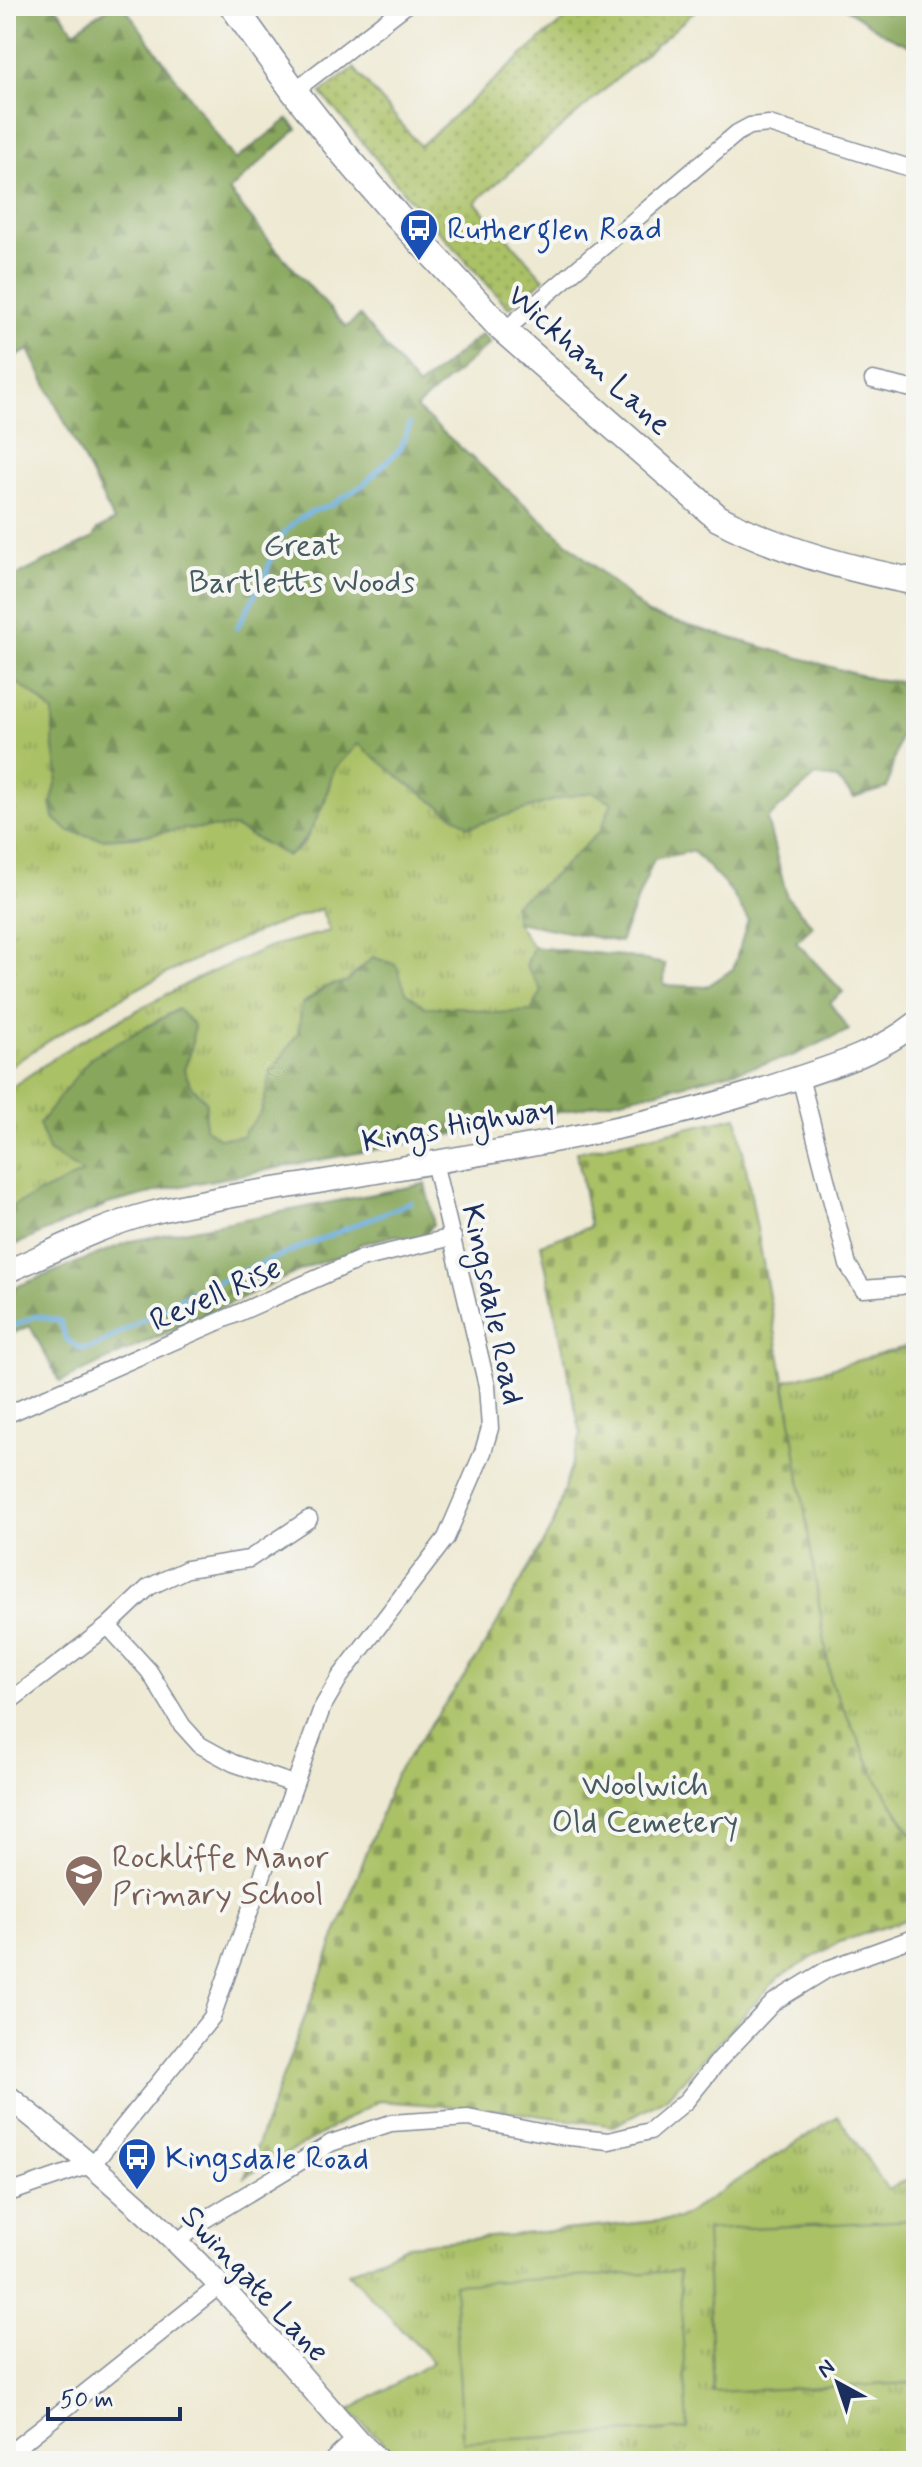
<svg xmlns="http://www.w3.org/2000/svg" width="922" height="2467" font-family="Mynerve,sans-serif">
	<style>
		.grass { fill: url(#grass-dots); stroke: #637862; stroke-width: 2 }
		.forest { fill: url(#forest-firs); stroke: #526b5c; stroke-width: 2 }
		.cemetery { fill: url(#cemetery-stones); stroke: #637862; stroke-width: 2 }
		.park { fill: url(#park-tufts); stroke: #637862; stroke-width: 2 }
		.garden { fill: #abc166; stroke: #637862; stroke-width: 2 }
		.lines { fill: none; stroke-linecap: round; stroke-linejoin: round }
		.stream { stroke: #68acdd; stroke-width: 5 }
		.street-casing { stroke: #848c98; stroke-width: 19 }
		.secondary-casing { stroke: #848c98; stroke-width: 25 }
		.primary-casing { stroke: #848c98; stroke-width: 29 }
		.street { stroke: #fff; stroke-width: 16 }
		.secondary { stroke: #fff; stroke-width: 22 }
		.primary { stroke: #fff; stroke-width: 26 }
		.labels { text-anchor: middle; stroke-width: 8; stroke-linejoin: round; paint-order: stroke }
		.transit-label { font-size: 32px; fill: #164399; stroke: #f6f6f2; text-anchor: start }
		.street-label { font-size: 32px; fill: #1b2f5e; stroke: #f6f6f2 }
		.park-label { font-size: 32px; fill: #465b60; stroke: #f6f6f2 }
		.education-label { font-size: 32px; fill: #785e54; stroke: #f6f6f2; text-anchor: start }
	</style>
	<defs>
		<pattern id="grass-dots" width="8" height="8" patternUnits="userSpaceOnUse" patternTransform="scale(2)"><rect width="8" height="8" fill="#abc166"/><path d="M2 2h.1M6 6h.1" fill="none" stroke="#8a9d57" stroke-width="1.8" stroke-linecap="round"/></pattern>
		<pattern id="forest-firs" width="22" height="20" patternUnits="userSpaceOnUse" patternTransform="scale(2)"><rect width="22" height="20" fill="#88a75b"/><path d="M5 1l3.5 6h-7zM16 11l3.5 6h-7z" fill="#6e884e"/></pattern>
		<pattern id="cemetery-stones" width="16" height="16" patternUnits="userSpaceOnUse" patternTransform="scale(2)"><rect width="16" height="16" fill="#abc166"/><path d="M2 7V4a2 2 0 0 1 4 0v3zM10 15v-3a2 2 0 0 1 4 0v3z" fill="#8a9d57"/></pattern>
		<pattern id="park-tufts" width="24" height="20" patternUnits="userSpaceOnUse" patternTransform="scale(2)"><rect width="24" height="20" fill="#abc166"/><path d="M3 7l-1-3M5 7V3M7 7l1-3M15 17l-1-3M17 17v-4M19 17l1-3" fill="none" stroke="#8a9d57"/></pattern>
	</defs>
	<rect width="100%" height="100%" fill="#f6f6f2"/>
	<filter id="ink" filterUnits="userSpaceOnUse"><feTurbulence type="fractalNoise" baseFrequency=".0125" numOctaves="2"/><feDisplacementMap in="SourceGraphic" scale="16" xChannelSelector="R" yChannelSelector="G"/><feConvolveMatrix kernelMatrix="1 2 1 2 8 2 1 2 1" color-interpolation-filters="sRGB"/></filter>
	<filter id="wash" filterUnits="userSpaceOnUse"><feTurbulence type="fractalNoise" baseFrequency=".006" numOctaves="4" result="noise"/><feDisplacementMap in="SourceGraphic" scale="32" xChannelSelector="R" yChannelSelector="G"/><feGaussianBlur stdDeviation="1.8" result="paint"/><feColorMatrix in="noise" values="0 0 0 0 0 0 0 0 0 0 0 0 0 0 0 0 0 1.4 0 .05"/><feComposite in="paint" operator="in"/></filter>
	<g filter="url(#wash)">
		<rect width="100%" height="100%" fill="#eee9d2"/>
		<!-- grass -->
		<path class="grass" d="M582,6H701L475,202L544,279L509,308L408,197L321,93L354,68L420,146L542,38Z"/>
		<!-- forest -->
		<path class="forest" d="M6,6H56L74,31L110,6H124L235,160L288,119L297,129L229,191L275,248L346,327L360,316L418,387L482,334L490,343L416,408L648,614L873,679L913,683L887,788L854,798L837,779L816,776L767,819L787,897L813,926L796,942L843,992L830,1003L849,1030L790,1057L659,1091L436,1138L171,1188L108,1204L6,1249V1209L82,1173L48,1151L39,1124L41,1117L91,1057L179,1009L194,1025L191,1051L184,1070L191,1086L206,1101L205,1127L261,1112L271,1072L298,1033L302,1005L325,987L347,981L373,957L397,965L406,992L425,1007H462L494,1013L526,966L533,947L623,956L665,964L664,985L706,987L733,969L748,920L730,890L693,851L654,859L620,942L516,922L513,905L552,877L600,831L611,802L561,798L470,827L408,784L334,769C325,801 316,835 288,856L234,827L102,839L68,831L54,818L51,804L58,776L53,742V713L35,695L6,676V581L93,538L97,530L114,521L29,350L6,361Z
			M842,6H916V49L884,34Z
			M425,1184L433,1218V1224L426,1235L407,1240L398,1235L360,1244L352,1252L310,1266L60,1382L30,1326L6,1336V1291L131,1241Z"/>
		<!-- cemetery -->
		<path class="cemetery" d="M737,1117L801,1476L831,1682L878,1781L916,1841V1916L840,1942L779,1977L666,2098L614,2126L492,2109L379,2101L245,2177L396,1774L479,1655L553,1525L581,1434L541,1244L590,1227L577,1152Z"/>
		<!-- park -->
		<path class="park" d="M6,676L35,695L53,713V742L58,776L51,804L54,818L68,831L102,839L136,837L184,829L234,827L288,856L303,845L315,822L325,801L334,769L358,744L408,784L470,827L561,798L593,792L612,802L600,831L552,877L513,905L516,922L533,947L526,966L542,991L531,1011L494,1013L462,1007H425L406,992L396,965L373,957L347,981L325,987L302,1004L298,1033L271,1072L261,1112L242,1136L218,1138L205,1127L206,1101L191,1086L184,1070L191,1051L194,1025L178,1009L91,1057L39,1124L48,1151L83,1173L6,1209V1091L76,1043L192,981L271,946L330,931L321,909C210,945 103,1003 6,1069Z
			M916,1344V1841L878,1781L831,1682L785,1381Z
			M838,2116L888,2190L916,2174V2461H404L348,2411L433,2362L348,2273L408,2245L678,2219Z"/>
		<!-- garden -->
		<path class="garden" d="M916,2220V2383L713,2392L706,2230Z
			M679,2271L688,2429L463,2442L454,2284Z"/>
		<g class="lines">
			<!-- stream -->
			<path class="stream" d="M237,628L266,575L272,554L282,535L296,521L311,512L331,505L363,485L401,448L410,424
				M6,1329L36,1316L60,1321L66,1339L80,1349L95,1347L190,1293L411,1202"/>
		</g>
	</g>
	<g filter="url(#ink)">
		<g class="lines">
			<!-- street casing -->
			<g class="street-casing">
				<path id="street" d="M294,91L405,6
					M504,331L737,133L750,126L769,124L916,170
					M873,380L916,390
					M800,1077L848,1265L863,1289L901,1286
					M6,1415L361,1259L453,1237
					M108,1626L149,1671L182,1725L200,1745L233,1763L293,1784
					M6,1704L108,1626L149,1587L187,1569L249,1559L309,1519
					M6,2194L93,2164L212,2017L322,1708L340,1677L446,1538L483,1452L490,1428L487,1386L434,1162
					M177,2243L201,2222L331,2143L391,2123L468,2118L560,2136L609,2141L650,2131L686,2101L720,2059L774,2002L828,1969L916,1937
					M6,2456L220,2285"/>
			</g>
			<!-- secondary casing -->
			<g class="secondary-casing">
				<path id="secondary" d="M6,1272C54,1251 100,1226 151,1213C210,1198 270,1190 330,1180C478,1154 636,1132 779,1084C827,1068 876,1055 916,1023
					M6,2095C81,2155 154,2216 220,2286C268,2336 313,2390 358,2441L379,2461
					M336,2461L358,2441"/>
			</g>
			<!-- primary casing -->
			<g class="primary-casing">
				<path id="primary" d="M233,6L294,91L338,147L397,216L500,327L718,518C778,550 849,569 916,582"/>
			</g>
			<!-- street -->
			<use href="#street" class="street"/>
			<!-- secondary -->
			<use href="#secondary" class="secondary"/>
			<!-- primary -->
			<use href="#primary" class="primary"/>
		</g>
	</g>
	<!-- icons -->
	<defs>
		<g id="bus-pin" transform="scale(2)"><path d="M0 17L-7.5 6A9.5 9.5 0 1 1 7.5 6Z" fill="#1a4fb4" stroke="#f6f6f2"/><path d="M-5-6H5V4H4V6H2V4H-2V6H-4V4H-5ZM-3.5-4V0h7V-4ZM-3.5 1.2v1.5H-2V1.2ZM2 1.2v1.5H3.5V1.2Z" fill="#fff"/></g>
		<g id="school-pin" transform="scale(2)"><path d="M0 17L-7.5 6A9.5 9.5 0 1 1 7.5 6Z" fill="#8d6e63" stroke="#f6f6f2"/><path d="M0-5L7-2L0 1L-7-2ZM-4 1L0 2.5L4 1V4Q0 6-4 4Z" fill="#fff"/></g>
	</defs>
	<g fill-rule="evenodd">
		<use href="#bus-pin" x="419" y="228"/>
		<use href="#school-pin" x="84" y="1874"/>
		<use href="#bus-pin" x="137" y="2157"/>
	</g>
	<g class="labels">
		<!-- transit labels -->
		<g class="transit-label">
			<text x="447" y="239">Rutherglen Road</text>
			<text x="165" y="2168">Kingsdale Road</text>
		</g>
		<!-- street labels -->
		<g class="street-label">
			<text transform="translate(590 359) rotate(42)" y="11">Wickham Lane</text>
			<text transform="translate(458 1124) rotate(-10)" y="11">Kings Highway</text>
			<text transform="translate(215 1293) rotate(-24)" y="11">Revell Rise</text>
			<text transform="translate(494 1304) rotate(78)" y="11">Kingsdale Road</text>
			<text transform="translate(256 2283) rotate(47)" y="11">Swingate Lane</text>
		</g>
		<!-- park labels -->
		<g class="park-label">
			<text x="302" y="555">Great<tspan x="302" dy="37">Bartletts Woods</tspan></text>
			<text x="645" y="1795">Woolwich<tspan x="645" dy="37">Old Cemetery</tspan></text>
		</g>
		<!-- education labels -->
		<g class="education-label">
			<text x="112" y="1867">Rockliffe Manor<tspan x="112" dy="37">Primary School</tspan></text>
		</g>
	</g>
	<!-- margin -->
	<rect width="922" height="2467" fill="none" stroke="#f6f6f2" stroke-width="32"/>
	<!-- north arrow -->
	<g transform="translate(838 2383) rotate(320)" stroke="#f6f6f2" stroke-width="6" paint-order="stroke">
	<path d="M0-6L14 30L0 20L-14 30Z" fill="#1b2f5e"/>
	<text y="-12" font-size="22" font-weight="bold" text-anchor="middle" fill="#1b2f5e">N</text>
	</g>
	<!-- scale -->
	<path d="M48 2407v12h132v-12" fill="none" stroke="#1b2f5e" stroke-width="4"/>
	<text x="60" y="2407" font-size="24" fill="#1b2f5e" stroke="#f6f6f2" stroke-width="6" paint-order="stroke">50 m</text>
</svg>
